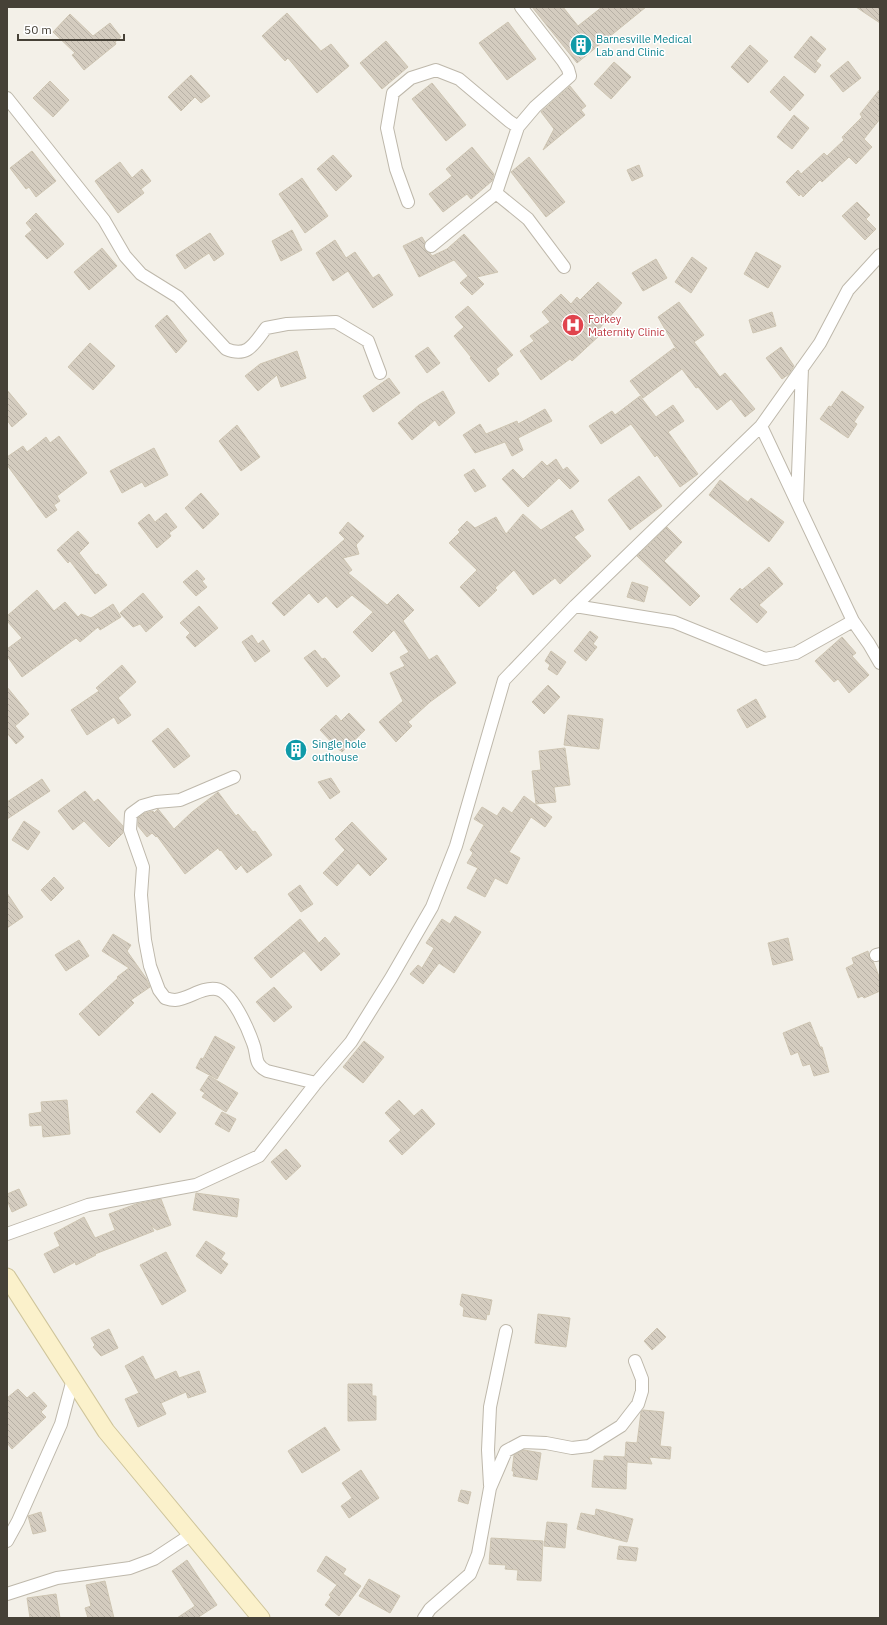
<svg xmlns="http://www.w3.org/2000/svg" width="887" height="1625" font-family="'IBM Plex Sans',sans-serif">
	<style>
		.building { fill: url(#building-back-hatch); stroke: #cec5b2 }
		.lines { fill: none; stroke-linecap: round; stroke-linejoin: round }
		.minor-casing { stroke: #beb8ab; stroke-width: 14 }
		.secondary-casing { stroke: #cfc59b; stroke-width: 19 }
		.minor { stroke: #fff; stroke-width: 12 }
		.secondary { stroke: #fbf1cb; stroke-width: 17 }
		.labels { text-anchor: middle; stroke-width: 3; stroke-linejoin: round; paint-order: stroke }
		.culture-label { font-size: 11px; fill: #0d838f; stroke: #fff; text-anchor: start }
		.health-label { font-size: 11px; fill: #be3a42; stroke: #fff; text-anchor: start }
	</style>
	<defs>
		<pattern id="building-back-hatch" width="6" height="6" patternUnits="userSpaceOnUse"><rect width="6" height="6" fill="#d4ccbf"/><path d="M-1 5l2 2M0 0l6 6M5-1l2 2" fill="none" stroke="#b7b0a5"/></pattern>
	</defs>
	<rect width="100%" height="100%" fill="#f3f0e8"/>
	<!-- building -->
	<path class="building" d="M532,7H563L578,26L602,7H646L577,63Z
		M856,7H880V23Z
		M287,13L321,51L331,44L349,66L317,93L288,58L285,61L262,36Z
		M70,14L93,36L110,23L121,37L115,42L116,44L84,70L72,55L75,53L53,32Z
		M508,22L536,59L507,80L479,43Z
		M811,36L826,49L816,61L821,65L815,73L794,57Z
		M386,41L408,67L382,89L360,63Z
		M750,45L768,61L748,83L731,67Z
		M848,61L861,78L843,92L830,76Z
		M614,62L631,77L611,99L594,84Z
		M191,75L210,96L201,103L195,97L181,111L168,97Z
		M784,76L804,95L790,111L770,92Z
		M50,81L69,100L53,117L33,98Z
		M432,83L466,125L446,141L412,99Z
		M570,86L586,106L581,110L585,115L543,150L554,129L541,112Z
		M880,89V119L864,139L872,147L856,164L849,157L822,182L820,180L803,197L801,194L799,196L786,182L798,170L801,174L824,153L827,156L844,140L842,137L862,117L860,114Z
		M794,115L809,128L792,149L777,137Z
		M472,147L494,174L492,181L471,199L467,194L443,212L429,194L452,176L446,169Z
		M32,151L56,181L36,197L29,187L26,189L10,168Z
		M333,155L352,176L336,191L317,169Z
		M529,157L565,202L546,217L511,172Z
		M120,162L132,178L142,169L151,181L141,189L144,193L118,213L95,181Z
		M639,165L643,176L632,181L627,170Z
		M302,178L328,216L305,233L279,194Z
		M857,202L870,215L866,219L876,229L865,240L842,216Z
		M36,213L64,244L47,259L25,236L32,230L26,223Z
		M292,230L302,250L281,261L272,241Z
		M210,233L224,254L214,261L209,253L185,269L176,255Z
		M464,234L498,272L477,277L484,284L472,295L460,283L468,276L454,260L419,277L403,246L422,237L425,242L424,247L425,250L430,253L432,256L447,249Z
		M335,240L346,258L355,252L373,278L379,274L393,295L373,308L348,271L333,281L316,253Z
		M102,248L117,266L89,290L74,272Z
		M756,252L781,266L768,288L744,274Z
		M692,257L707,268L691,293L675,282Z
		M656,259L667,278L643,291L632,273Z
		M598,282L622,303L597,331L600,335L572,361L570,359L541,380L520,351L534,341L530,336L550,322L542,312L561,294L571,304L577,297L580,300Z
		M679,302L704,335L694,342L720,377L725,373L755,409L745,417L731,399L717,410L698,387L696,388L682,369L643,398L630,381L674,348L678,352L658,317Z
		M468,306L513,355L496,369L499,374L489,382L470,358L471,357L454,336L464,327L455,317Z
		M772,312L776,326L753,333L749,320Z
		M167,315L187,341L176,353L155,326Z
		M90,343L115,366L93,390L68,367Z
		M428,347L440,363L427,373L415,356Z
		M781,347L794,366L789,374L782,379L766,358Z
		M297,351L306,378L281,387L277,375L258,391L245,376L260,364Z
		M389,378L400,393L373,412L363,396Z
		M7,390L27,414L12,427L7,420Z
		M443,391L455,413L439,426L435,420L412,440L398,423L419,405Z
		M842,391L864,407L854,422L857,424L848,438L820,419L829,406L831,407Z
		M640,396L656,417L673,405L684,421L668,432L698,474L680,487L657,455L655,457L631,424L601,444L589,426L612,411L615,415Z
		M545,409L552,421L518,438L523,450L512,456L505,442L475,453L463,435L480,424L486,434L517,421L518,424Z
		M237,425L260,457L241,471L219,441Z
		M59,436L87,473L57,496L60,501L54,505L57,510L46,518L7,465V457L23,446L27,452L46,437L50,443Z
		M154,448L168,475L145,487L142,482L122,493L110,471Z
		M556,459L563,470L567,467L579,481L570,489L559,478L528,507L502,479L513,469L523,479L542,461L547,466Z
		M474,469L486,486L475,492L464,475Z
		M639,476L662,506L630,530L608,500Z
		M720,480L748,502L751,498L784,522L769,542L709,495Z
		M201,493L219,514L203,529L185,508Z
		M572,510L584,530L574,537L591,556L560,584L555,578L533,595L514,570L495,588L497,590L479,607L460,587L477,570L449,543L460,532L458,530L467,521L475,528L496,517L506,534L523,514L541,530Z
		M166,513L177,527L169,533L171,536L157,548L138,523L149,514L155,522Z
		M348,522L364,536L356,545L359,554L343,558L352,570L348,573L387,605L398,594L414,610L403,621L429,660L437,655L456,683L430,702L408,722L412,726L396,742L379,722L403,701L390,673L405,666L400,657L409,652L394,630L372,652L353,632L373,612L352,595L337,608L326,596L318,603L309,593L284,616L272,603L345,539L339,533Z
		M667,527L682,542L664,561L700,596L690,606L637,556Z
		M78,531L89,543L79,553L96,575L98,574L107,585L95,594L70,561L68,563L57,550Z
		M769,567L783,584L759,605L767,612L757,623L730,599L740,588L742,590Z
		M197,570L205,579L202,581L207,587L196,596L183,582Z
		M632,582L648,587L644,602L627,597Z
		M37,590L54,611L65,602L78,617L81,614L91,618L113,604L121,617L100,630L98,627L80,642L76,638L22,677L7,656V649L22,638L7,621V616Z
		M143,593L163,617L146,632L140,624L133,627L120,613Z
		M199,606L218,628L195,647L186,637L190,633L180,623Z
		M590,631L598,637L593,644L597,647L586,661L574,651Z
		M252,635L258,644L263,640L270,651L255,662L242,642Z
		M842,637L856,653L852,656L869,675L849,693L838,679L834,682L815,661Z
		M315,650L322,659L325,658L340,676L327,687L304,658Z
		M551,651L566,662L557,675L548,669L550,665L545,661Z
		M122,665L136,682L118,698L131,715L118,724L114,717L87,735L71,710L99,691L96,688Z
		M548,685L560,697L544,714L532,702Z
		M7,687L29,714L15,726L24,737L16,744L7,733Z
		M756,699L766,717L747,728L737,710Z
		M349,713L365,730L342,752L340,750H339L320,730L336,715L341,721Z
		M568,715L603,719L599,749L564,745Z
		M168,728L190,756L174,768L152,741Z
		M565,748L570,785L554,787L556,802L536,804L532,771L541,770L539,751Z
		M331,778L340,792L330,799L318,782Z
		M42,779L50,791L7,819V802Z
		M85,791L94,802L98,799L123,826V833L109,847L84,821L73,830L58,811Z
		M218,792L236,816L238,814L253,832L255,831L272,855L247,873L241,865L236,870L221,850L220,851L218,848L185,874L157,836L156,837L152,833L147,837L138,826V818L145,813L153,811L154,813L158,809L174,829L192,812Z
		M524,796L552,817L545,827L531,817L509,852L520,858L507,884L495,878L485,897L467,888L478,868L467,863L473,853L470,850L484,825L474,819L482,807L497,816L503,807L512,813Z
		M24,821L40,832L28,850L12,840Z
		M352,822L387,859L370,876L358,863L337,886L323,873L345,850L335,839Z
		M54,877L64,888L51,901L41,890Z
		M300,885L313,904L301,912L288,894Z
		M7,893L23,917L7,928Z
		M455,916L481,932L454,973L439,963L423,984L410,974L418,965L422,968L434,948L426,943L442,919L450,924Z
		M300,919L319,943L325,937L340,954L321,971L304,951L271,978L254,958Z
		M113,934L131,945L127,951L146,978L150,987L131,1000L134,1003L99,1036L79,1014L118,978L117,977L129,968L102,951Z
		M788,938L793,960L773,965L768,943Z
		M79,940L89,956L66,971L55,955Z
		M868,951L869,957L873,961L880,979V991L864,998L862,996L858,998L846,968L854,964L852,958Z
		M274,987L292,1007L274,1022L256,1002Z
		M810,1022L820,1047H822L829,1072L814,1076L810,1064L803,1066L798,1052L791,1055L783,1033Z
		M215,1036L235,1047L217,1079L196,1068L201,1058L203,1059Z
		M364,1041L384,1057L363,1083L343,1067Z
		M209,1076L238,1093L226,1112L202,1097L205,1093L200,1090Z
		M152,1093L176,1113L160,1133L136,1112Z
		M67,1100L70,1134L43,1137L42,1125L30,1126L29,1114L42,1112L41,1102Z
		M399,1100L414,1116L422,1109L435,1124L402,1155L389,1141L401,1130L385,1113Z
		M222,1112L236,1119L229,1132L215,1124Z
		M286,1149L301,1166L286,1180L271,1162Z
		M19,1189L27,1205L12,1212L7,1200V1194Z
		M196,1193L239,1199L237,1217L193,1210Z
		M161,1199L171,1225L157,1230L151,1226L154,1231L95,1254L96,1255L76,1265L75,1262L54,1273L44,1254L60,1246L54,1233L84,1217L95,1238L115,1230L109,1214L136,1204Z
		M206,1241L225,1253L221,1259L228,1264L221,1274L196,1256Z
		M166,1252L186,1291L162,1305L140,1265Z
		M462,1294L492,1300L489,1315L487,1314L486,1320L463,1316L464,1308L460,1305Z
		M538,1314L570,1318L566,1347L535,1343Z
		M657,1328L666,1337L652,1350L644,1341Z
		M109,1329L118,1348L101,1356L93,1347L95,1345L91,1338Z
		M143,1356L155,1380L176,1371L179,1378L199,1371L206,1392L188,1398L186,1392L161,1403L166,1414L138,1427L125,1399L139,1393L125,1366Z
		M348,1384H372V1396H376V1420L348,1421Z
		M18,1389L27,1398L34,1392L47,1406L41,1412L46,1417L12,1449L7,1443V1398Z
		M643,1410L664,1412L660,1446L671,1447L670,1459L649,1457L652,1464L627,1462L626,1489L592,1487L594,1460L604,1461V1456L625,1457L626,1442L637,1443L641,1412Z
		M325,1427L340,1450L302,1473L288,1451Z
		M524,1450L541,1453L537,1480L513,1476L514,1471H512L514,1455Z
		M361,1470L379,1498L349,1518L341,1506L352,1498L342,1483Z
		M461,1490L471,1492L468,1504L458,1501Z
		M596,1509L633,1519L627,1542L577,1529L581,1513L595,1516Z
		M41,1512L46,1531L33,1534L28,1516Z
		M547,1522L567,1524L565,1548L544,1546Z
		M491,1538L543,1541L541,1581L517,1580L518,1570L505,1569L506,1565L489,1564Z
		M619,1546L638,1548L636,1561L617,1559Z
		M326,1556L346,1569L343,1574L361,1586L339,1616L325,1605L331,1597L329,1595L337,1585L317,1571Z
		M187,1560L217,1605L197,1618H177L195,1606L172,1571Z
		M369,1579L400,1596L390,1613L359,1596Z
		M105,1581L114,1618H88L85,1608L91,1606L86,1585Z
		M56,1594L60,1618H30L27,1598Z"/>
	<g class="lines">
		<!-- minor casing -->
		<g class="minor-casing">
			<path id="minor" d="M7,98L104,220L125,256L141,274L178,297L226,349C248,358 254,344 266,328L287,324L336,322L368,341L380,373
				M496,193L528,219L564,267
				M408,202L396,169L387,128L393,93L411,78L436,70L459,79L509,121L518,127
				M431,246L496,193L518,127L535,107L570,76L568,69L563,61L521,7
				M761,426L853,621L869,644L880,663
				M797,501L802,368
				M575,606L674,622L765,659L796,653L853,621
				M234,777L180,800L156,802L142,806L131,814L130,830L143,867L141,895L145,940L150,966L159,990L165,998C168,999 172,1000 175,1000C189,999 201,987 216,989C232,991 248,1029 253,1043C258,1055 253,1064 267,1071L316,1083
				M876,955L880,954
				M7,1234L88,1205L196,1185L259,1156L316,1083L351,1042L391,978L432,907L456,846L504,680L575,606L761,426L820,343L848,290L880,255
				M490,1485L488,1450L490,1407L506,1331
				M7,1541L18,1521L61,1424L73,1379
				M7,1594L57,1578L130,1568L154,1559L192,1534
				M424,1618L430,1609L470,1574L478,1554L490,1488L506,1451L523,1442L546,1443L572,1448L589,1446L621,1426L638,1404L642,1391V1379L635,1361"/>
		</g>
		<!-- secondary casing -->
		<g class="secondary-casing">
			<path id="secondary" d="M7,1277L106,1431L261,1618"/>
		</g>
		<!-- minor -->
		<use href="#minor" class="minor"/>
		<!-- secondary -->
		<use href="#secondary" class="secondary"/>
	</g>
	<!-- icons -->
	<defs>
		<g id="building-disc" transform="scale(1.15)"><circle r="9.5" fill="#0f9aa8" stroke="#fff"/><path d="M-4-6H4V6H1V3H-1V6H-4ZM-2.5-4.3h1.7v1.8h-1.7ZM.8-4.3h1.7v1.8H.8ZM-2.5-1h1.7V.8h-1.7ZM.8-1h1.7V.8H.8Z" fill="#fff"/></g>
		<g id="hospital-disc" transform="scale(1.15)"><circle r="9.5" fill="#e0444e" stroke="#fff"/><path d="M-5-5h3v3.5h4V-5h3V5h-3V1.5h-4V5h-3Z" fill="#fff"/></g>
	</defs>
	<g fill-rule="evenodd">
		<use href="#building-disc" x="581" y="45"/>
		<use href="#hospital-disc" x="573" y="325"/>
		<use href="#building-disc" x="296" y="750"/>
	</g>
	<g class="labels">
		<!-- culture labels -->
		<g class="culture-label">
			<text x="596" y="43">Barnesville Medical<tspan x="596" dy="13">Lab and Clinic</tspan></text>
			<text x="312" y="748">Single hole<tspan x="312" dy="13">outhouse</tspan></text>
		</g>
		<!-- health labels -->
		<g class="health-label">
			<text x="588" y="323">Forkey<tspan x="588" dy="13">Maternity Clinic</tspan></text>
		</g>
	</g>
	<!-- border -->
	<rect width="887" height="1625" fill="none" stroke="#464137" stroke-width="16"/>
	<!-- scale -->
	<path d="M18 34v6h106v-6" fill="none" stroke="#464137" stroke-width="2"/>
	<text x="24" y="34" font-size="12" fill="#464137" stroke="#ffffff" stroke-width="3" paint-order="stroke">50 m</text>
</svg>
